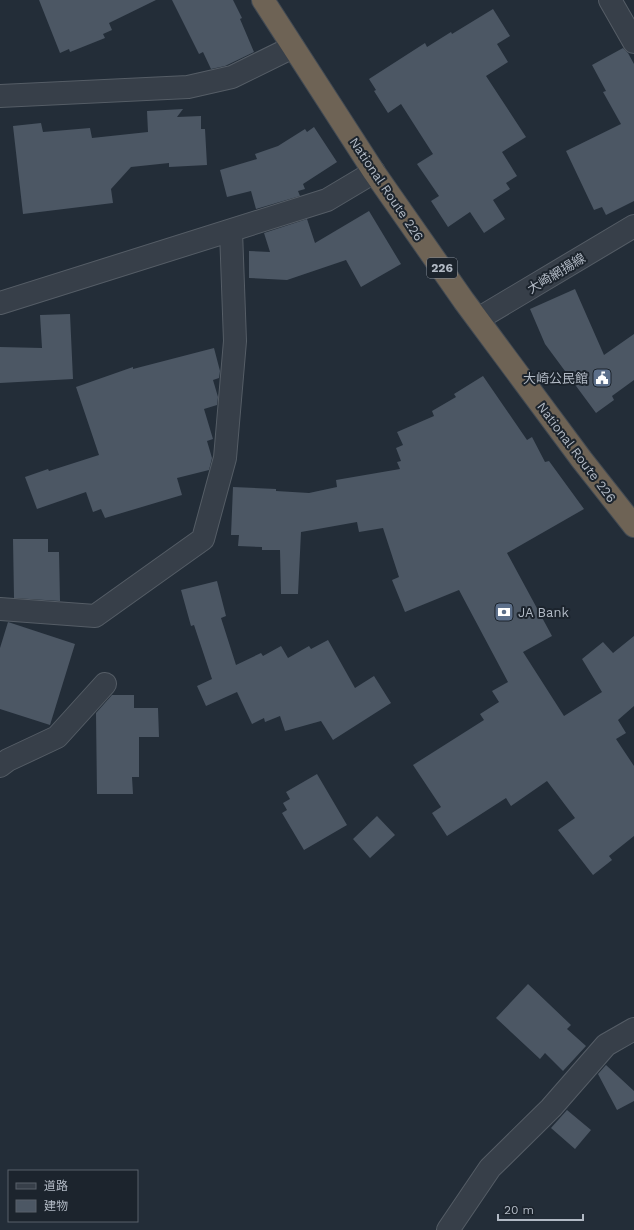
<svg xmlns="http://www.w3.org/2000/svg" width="634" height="1230" font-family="'Work Sans','Noto Sans JP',sans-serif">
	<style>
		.building { fill: #4c5764 }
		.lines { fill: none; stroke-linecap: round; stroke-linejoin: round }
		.minor-casing { stroke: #555d66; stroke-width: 24 }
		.highway-casing { stroke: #424a53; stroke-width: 24 }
		.minor { stroke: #373f49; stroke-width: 22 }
		.highway { stroke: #6e6355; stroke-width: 22 }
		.labels { text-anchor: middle; stroke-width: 4; stroke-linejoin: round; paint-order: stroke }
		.shield { fill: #1c242d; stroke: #858d97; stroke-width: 1 }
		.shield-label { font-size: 12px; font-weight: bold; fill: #b2bac5 }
		.street-label { font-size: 13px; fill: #b2bac5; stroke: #1c242d }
		.poi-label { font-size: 13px; fill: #b2bac5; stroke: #1c242d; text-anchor: end }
	</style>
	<rect width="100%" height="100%" fill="#232d38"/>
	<!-- building -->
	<path class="building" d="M39,0H156L109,23L112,30L103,34L105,38L70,52L69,49L60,53Z
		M172,0H233L242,18L240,19L254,52L225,66L211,69L203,52L199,54Z
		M493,9L510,36L497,44L508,62L486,76L526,137L502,152L517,176L506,183L510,189L493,200L505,219L484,233L470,212L448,227L431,201L439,196L417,164L433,154L401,104L388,113L374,91L376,90L369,79L425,43L427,47L451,32L452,34Z
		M623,48L628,53L634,64V201L606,215L602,207L594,210L566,151L621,124L603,92L606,91L592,65Z
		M183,109L177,117L201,116V129H205L207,165L169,167V163L131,167L111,189L113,203L23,214L13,126L41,123L43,132L90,128L92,138L148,132L147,111Z
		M314,127L337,162L303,184L305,189L298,191L300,196L256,209L251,191L227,197L220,170L257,159L255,154L278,146L305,129L307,132Z
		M369,211L401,264L361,287L346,260L287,280L249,278V251L270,252L264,233L307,219L315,243Z
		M575,289L604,355L634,334V380L612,396L614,400L596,413L545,344L530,309Z
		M70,314L73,379L0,383V347L42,348L40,315Z
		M214,348L220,371L219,378L213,380L218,397L217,405L204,409L213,439L207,441L212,458L209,470L177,478L182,495L105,518L101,509L93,512L86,492L37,509L25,477L48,469L49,471L99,455L76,387L133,367V369Z
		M483,376L527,440L532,437L545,462L549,461L584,509L507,553L552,636L523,652L564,716L602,692L582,659L603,642L613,653L634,636V706L618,720L626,733L616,739L634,766V836L609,856L612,860L593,875L558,830L575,818L547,781L511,806L506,798L447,836L432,813L441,807L413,765L484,720L480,714L499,702L492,691L508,682L459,590L405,612L392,580L399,577L383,528L359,532L357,522L301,532L298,594H281L280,550H262V547L238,546L239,535H231L233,487L276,489V491L309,493L337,487L336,480L400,469L397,462L401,461L396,448L403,445L397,432L434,416L432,411L456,397L454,394Z
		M13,539H48V552H59L60,601L14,598Z
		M217,581L226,616L221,618L236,665L261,653L263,656L281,646L288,658L309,646L311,649L328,640L355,688L374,676L391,703L333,740L321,721L285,731L280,716L265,722L264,718L252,724L237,692L206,706L197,686L212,679L194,625L191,626L181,590Z
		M8,622L75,644L50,725L0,709V648Z
		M112,695H134V708H158L159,737H139V777H132L133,794H97L96,713Z
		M317,774L347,825L304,850L282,813L287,810L283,803L290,799L286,792Z
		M377,816L395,835L370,858L353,839Z
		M528,984L571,1025L567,1029L586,1046L563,1071L545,1053L540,1059L496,1018Z
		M606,1065L634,1091V1101L617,1110L598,1074Z
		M567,1110L591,1130L575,1149L551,1128Z"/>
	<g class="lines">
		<!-- minor casing -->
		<g class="minor-casing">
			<path id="minor" d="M610,0L634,42
				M0,96L188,87L232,77L293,47
				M0,303L327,200L374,172
				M478,319L634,226
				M0,609L95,616L203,539L225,458L235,341L231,231
				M0,766L8,760L57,737L105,684
				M448,1230L490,1168L551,1108L606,1045L634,1029"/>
		</g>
		<!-- highway casing -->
		<g class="highway-casing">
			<path id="highway" d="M263,0L374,172L464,301L582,460L634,526"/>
		</g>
		<!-- minor -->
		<use href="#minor" class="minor"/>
		<!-- highway -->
		<use href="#highway" class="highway"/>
	</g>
	<!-- icons -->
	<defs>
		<g id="civic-square" transform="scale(1)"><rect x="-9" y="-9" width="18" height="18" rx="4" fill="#5c6f8a" stroke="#1c242d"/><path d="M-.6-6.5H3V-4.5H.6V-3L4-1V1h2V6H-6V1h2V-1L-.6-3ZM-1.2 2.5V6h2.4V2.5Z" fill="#fff"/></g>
		<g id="bank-square" transform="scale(1)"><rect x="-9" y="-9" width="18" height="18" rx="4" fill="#5c6f8a" stroke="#1c242d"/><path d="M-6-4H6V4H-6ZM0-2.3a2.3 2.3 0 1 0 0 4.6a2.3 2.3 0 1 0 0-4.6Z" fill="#fff"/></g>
	</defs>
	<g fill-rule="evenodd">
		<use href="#civic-square" x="602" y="378"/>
		<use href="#bank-square" x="504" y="612"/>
	</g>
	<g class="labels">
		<!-- shield labels -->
		<rect class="shield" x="427" y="258" width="30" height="20" rx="3"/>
		<g class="shield-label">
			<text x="442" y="272">226</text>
		</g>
		<!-- street labels -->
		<g class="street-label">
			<text transform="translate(387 189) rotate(56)" y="5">National Route 226</text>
			<text transform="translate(556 273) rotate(-31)" y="5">大崎網揚線</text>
			<text transform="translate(577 452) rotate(53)" y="5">National Route 226</text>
		</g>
		<!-- poi labels -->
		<g class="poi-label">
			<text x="588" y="383">大崎公民館</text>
			<text x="518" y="617" text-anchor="start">JA Bank</text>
		</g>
	</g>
	<!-- legend -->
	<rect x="8" y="1170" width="130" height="52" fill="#1c242d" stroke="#58606a"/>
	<rect x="16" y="1183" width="20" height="6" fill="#373f49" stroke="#58606a"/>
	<text x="44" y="1190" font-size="12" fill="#b2bac5">道路</text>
	<rect x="16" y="1200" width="20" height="12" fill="#4c5764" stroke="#58606a"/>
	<text x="44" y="1210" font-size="12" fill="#b2bac5">建物</text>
	<!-- scale -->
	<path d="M498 1214v6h85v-6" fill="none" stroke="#b2bac5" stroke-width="2"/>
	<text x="504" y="1214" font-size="12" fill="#b2bac5" stroke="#1c242d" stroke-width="3" paint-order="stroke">20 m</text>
</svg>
